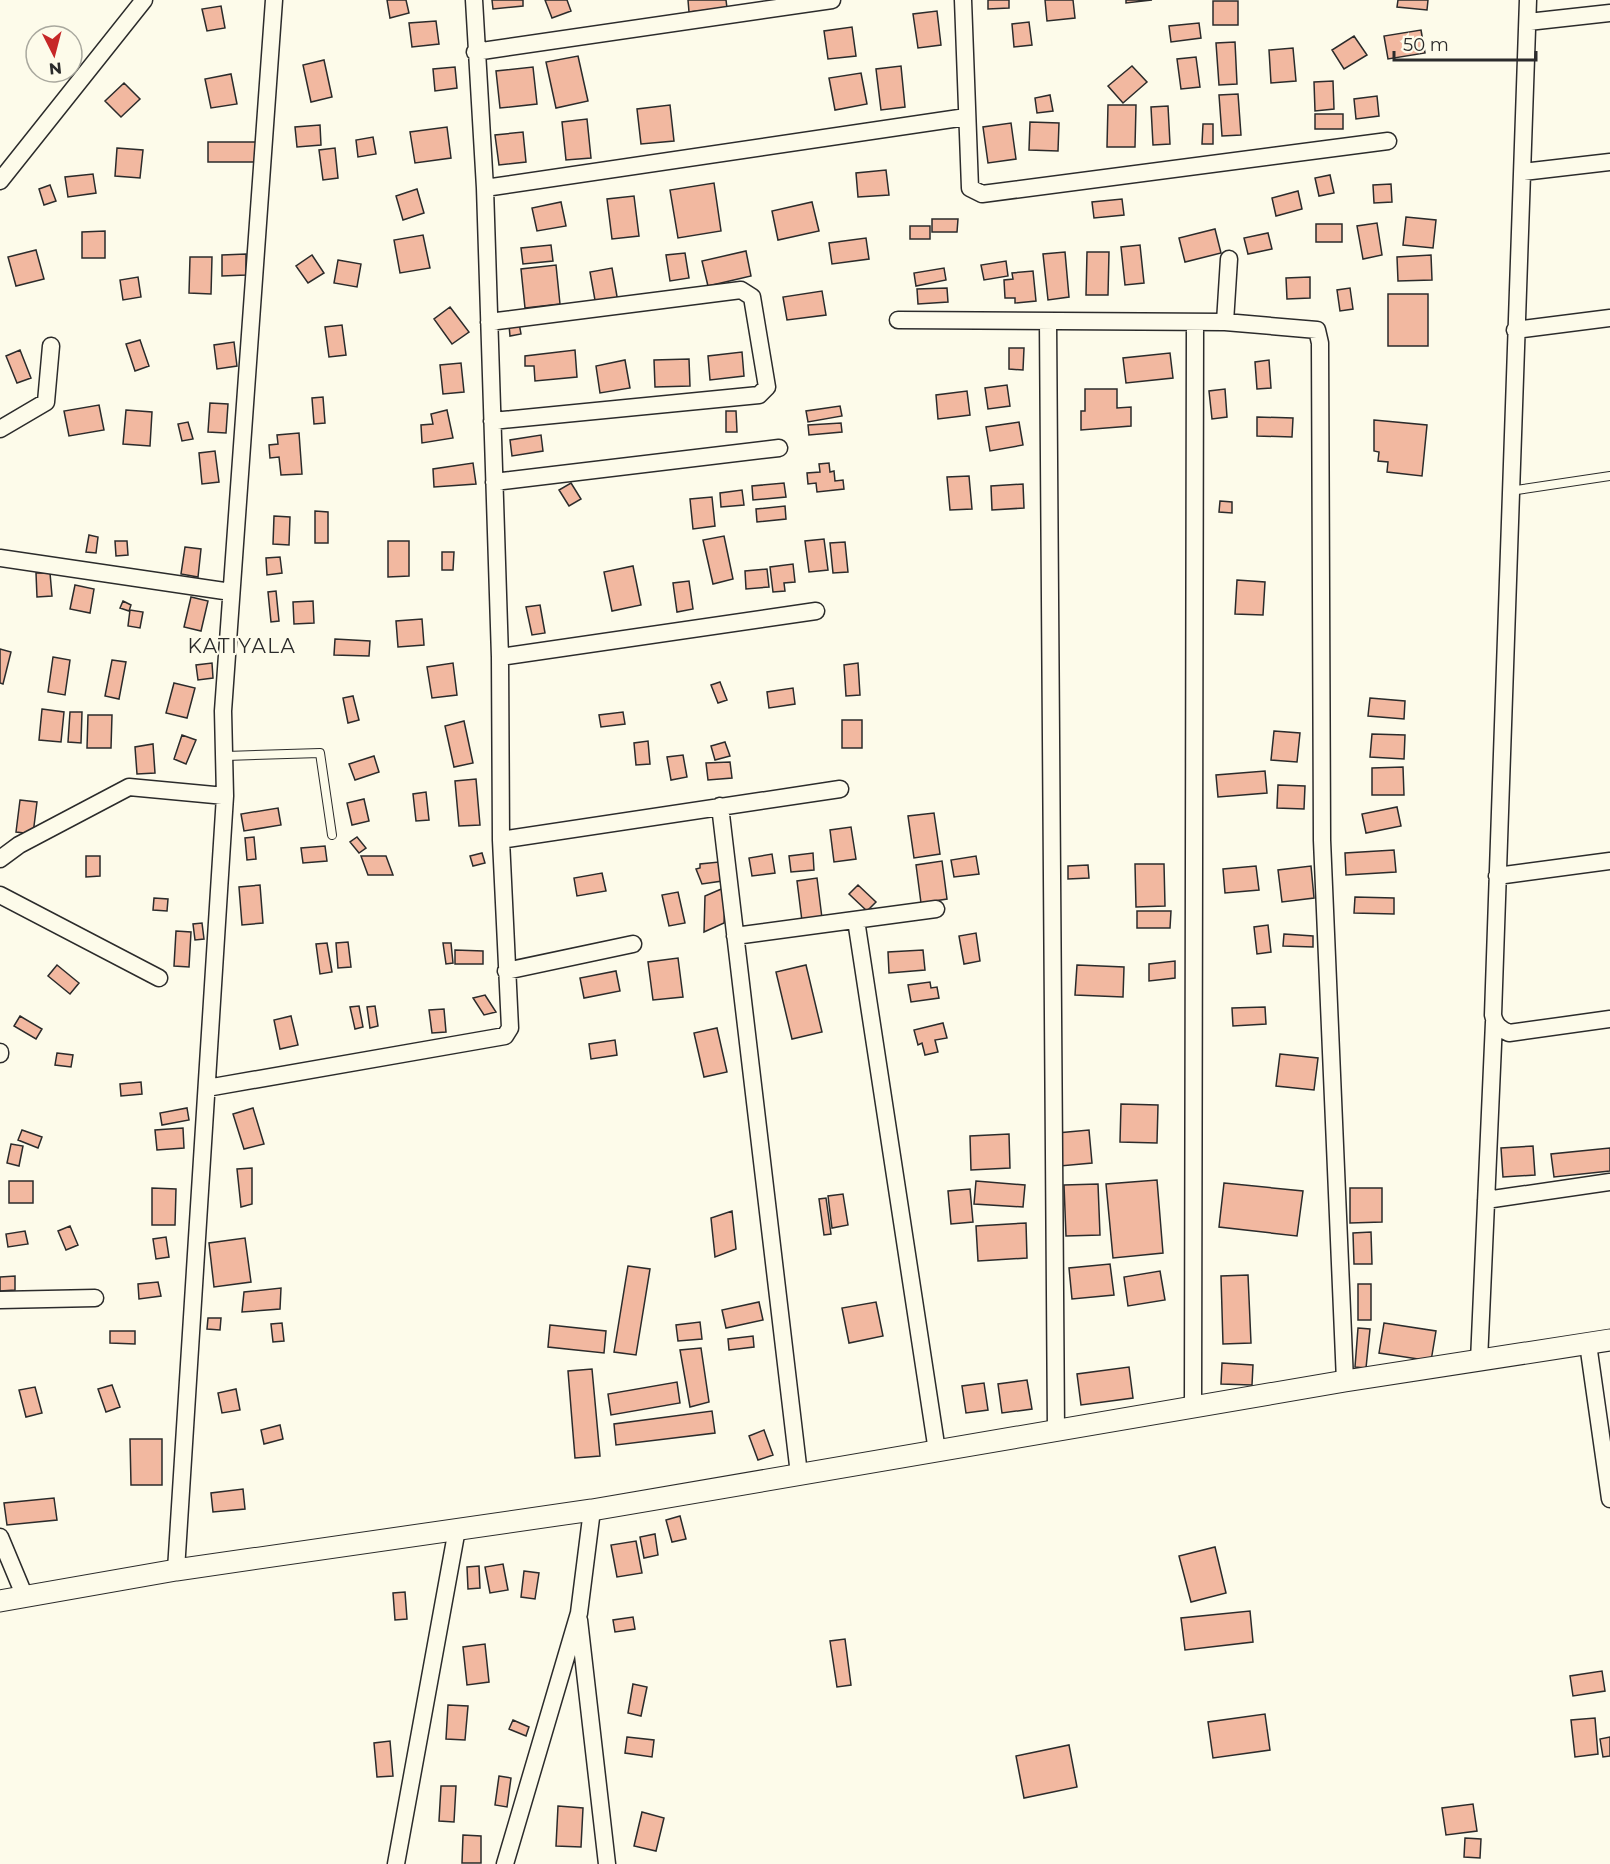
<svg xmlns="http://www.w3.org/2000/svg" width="1610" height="1864" font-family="Montserrat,sans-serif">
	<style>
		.building { fill: #f2b8a0; stroke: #2b2b2b; stroke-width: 1.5 }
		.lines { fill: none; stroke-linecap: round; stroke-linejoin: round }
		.service-casing { stroke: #2b2b2b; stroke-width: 10 }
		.minor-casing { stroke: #2b2b2b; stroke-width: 19 }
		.tertiary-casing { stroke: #2b2b2b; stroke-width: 23 }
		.service { stroke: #fdfbea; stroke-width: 8 }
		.minor { stroke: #fdfbea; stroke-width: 16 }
		.tertiary { stroke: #fdfbea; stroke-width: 21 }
		.labels { text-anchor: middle; stroke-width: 4.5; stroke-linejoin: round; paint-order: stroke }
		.quarter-label { font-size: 20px; letter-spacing: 1.5px; fill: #2b2b2b; stroke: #fdfbea }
	</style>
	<rect width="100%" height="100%" fill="#fdfbea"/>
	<!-- building -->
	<path class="building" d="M387,0H406L409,13L390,18Z
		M492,0H523V6L493,9Z
		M545,0H567L571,11L552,18Z
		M688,0H726L727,8L689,12Z
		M988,0H1009V8L988,9Z
		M1045,0H1073L1075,18L1047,21Z
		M1126,0H1152L1126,3Z
		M1398,0H1428L1427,10L1397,7Z
		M1213,1H1238V25H1213Z
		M221,6L225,28L207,31L202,9Z
		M937,11L941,45L918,48L913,14Z
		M436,21L439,44L412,47L409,23Z
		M1029,22L1032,45L1014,47L1012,24Z
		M1199,23L1201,38L1171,42L1169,26Z
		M852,27L856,56L828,59L824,31Z
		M1421,30L1425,53L1388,59L1384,36Z
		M1354,36L1367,55L1344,69L1332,50Z
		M1235,42L1237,84L1219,85L1216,43Z
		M1293,48L1296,81L1271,83L1269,50Z
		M578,56L588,101L556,108L546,62Z
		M1196,57L1200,87L1181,89L1177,59Z
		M324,60L332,97L311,102L303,65Z
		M901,66L905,107L881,110L876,69Z
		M1132,66L1147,82L1123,103L1108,86Z
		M455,67L457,88L435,91L433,69Z
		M533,67L537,104L500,108L496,71Z
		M861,73L867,104L835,110L829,78Z
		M231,74L237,104L211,108L205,79Z
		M1333,81L1334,109L1315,111L1314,82Z
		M124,83L140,99L121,117L105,101Z
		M1238,94L1241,135L1222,136L1219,95Z
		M1050,95L1053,111L1037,113L1035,98Z
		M1377,96L1379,116L1356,119L1354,99Z
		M670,105L674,141L641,144L637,109Z
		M1108,105H1136L1135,147H1107Z
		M1168,106L1170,144L1153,145L1151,107Z
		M1315,114H1343V129H1315Z
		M587,119L591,158L566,160L562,122Z
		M1030,122L1059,123L1058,151L1029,150Z
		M1011,123L1016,159L988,163L983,127Z
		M1203,124H1213V144H1202Z
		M320,125L321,145L297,147L295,127Z
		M447,127L451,158L415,163L410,132Z
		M523,132L526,162L499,165L495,135Z
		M373,137L376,154L358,157L356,140Z
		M208,142H257L258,162H208Z
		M117,148L143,150L140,178L115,176Z
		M335,148L338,178L323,180L319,150Z
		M886,170L889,195L858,197L856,173Z
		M93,174L96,193L68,197L65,177Z
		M1330,175L1334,193L1319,196L1315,178Z
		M714,183L721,231L678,238L670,190Z
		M1391,184L1392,202L1374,203L1373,185Z
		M50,185L56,201L44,205L39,189Z
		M417,189L424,213L403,220L396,196Z
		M1298,191L1302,209L1276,216L1272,198Z
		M634,196L639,236L612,239L607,199Z
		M1122,199L1124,215L1094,218L1092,202Z
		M561,202L566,226L537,231L532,208Z
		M812,202L819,231L778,240L772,211Z
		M1406,217L1436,220L1433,248L1403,245Z
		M932,219H958L957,232H932Z
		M1377,223L1382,255L1363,259L1357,226Z
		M1316,224H1342V242H1316Z
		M910,226H930V239H910Z
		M1215,229L1221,253L1185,262L1179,238Z
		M105,231V258H82V232Z
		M1268,233L1272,249L1248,254L1244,238Z
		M423,235L430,268L400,273L394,240Z
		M866,238L869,259L832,264L829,243Z
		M551,245L553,261L523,264L521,248Z
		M1140,245L1144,283L1125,285L1121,247Z
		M36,250L44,279L16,286L8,257Z
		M746,251L751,276L708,286L702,261Z
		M1065,252L1069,297L1048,300L1043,254Z
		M1087,252H1109L1108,295H1086Z
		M685,253L689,278L670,281L666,255Z
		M246,254V275L222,276V255Z
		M312,255L324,273L308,283L296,266Z
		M1431,255L1432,280L1398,281L1397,257Z
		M190,257H212L211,294L189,293Z
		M338,260L361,264L357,287L334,283Z
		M1006,261L1008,276L984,280L981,265Z
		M556,265L560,304L525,308L521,269Z
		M612,268L618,302L596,306L590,272Z
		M944,268L946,280L916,286L914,273Z
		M1033,271L1036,301L1015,303V298H1005L1004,280L1013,279L1012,273Z
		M138,277L141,297L123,300L120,280Z
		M1310,277V298L1287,299L1286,278Z
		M947,288L948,302L918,304L917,289Z
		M1350,288L1353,309L1340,311L1337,290Z
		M822,291L826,315L787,320L783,297Z
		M1388,294H1428V346H1388Z
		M450,307L469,332L452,344L434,319Z
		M519,323L521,334L510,336L509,325Z
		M342,325L346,355L329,357L325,327Z
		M140,340L149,366L135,371L126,344Z
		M234,342L237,366L217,369L214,345Z
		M1009,348H1024L1023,370L1009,369Z
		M20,350L31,378L17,383L6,356Z
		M575,350L577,377L535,381L534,366H525V356Z
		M742,352L744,376L710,380L708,356Z
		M1170,353L1173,378L1126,383L1123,358Z
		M689,359L690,386L655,387L654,360Z
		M625,360L630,388L600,393L596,366Z
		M1269,360L1271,388L1257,389L1255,362Z
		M461,363L464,392L443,394L440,365Z
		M1007,385L1010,406L988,409L985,388Z
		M1085,389H1117V408L1131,407V426L1081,430V411H1085Z
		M1225,389L1227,417L1212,419L1209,391Z
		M967,391L970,415L938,419L936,395Z
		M323,397L325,423L314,424L312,398Z
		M210,403L228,404L226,433L208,432Z
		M99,405L104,430L69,436L64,411Z
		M840,406L842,416L808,422L806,411Z
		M126,410L152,412L150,446L123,444Z
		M447,410L453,438L422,443L421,425L433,424L431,414Z
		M726,411H736L737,432H726Z
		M1257,417L1293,418L1292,437L1257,436Z
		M1374,420L1427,425L1422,476L1387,472L1388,462L1378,461L1379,452L1374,451Z
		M188,422L193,439L182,441L178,424Z
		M1019,422L1023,445L990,451L986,427Z
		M841,423L842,432L809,435L808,425Z
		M299,433L302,474L281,475L279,457L270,458L269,445L278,444L277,435Z
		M541,435L543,451L512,456L510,440Z
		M215,451L219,482L202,484L199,453Z
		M473,463L476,484L434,487L433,469Z
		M829,463L830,472L834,471L835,481L843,480L844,489L817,492L816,483L808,484L807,473L820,472L819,464Z
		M969,476L972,509L950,510L947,477Z
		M571,483L581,499L569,506L559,490Z
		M784,483L786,497L753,500L752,486Z
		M1023,484L1024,508L992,510L991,486Z
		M742,490L744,505L721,507L720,493Z
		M712,497L715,526L693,529L690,499Z
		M1220,501L1232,502V513L1219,512Z
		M785,506L786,519L757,522L756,509Z
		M315,511L328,512V543H315Z
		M274,516L290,517L289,545L273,544Z
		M89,535L98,537L96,553L86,552Z
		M724,536L733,579L713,584L703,540Z
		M824,539L828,570L809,572L805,541Z
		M115,541H127L128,555L116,556Z
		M388,541H409V576L388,577Z
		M845,542L848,572L833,573L830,543Z
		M185,547L201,549L198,577L181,574Z
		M442,552H454L453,570H442Z
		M280,557L282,573L267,575L266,558Z
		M793,564L795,582L784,583L785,591L773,592L770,567Z
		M633,566L641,605L612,611L604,572Z
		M767,569L769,587L746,589L745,571Z
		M36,573H50L52,596L37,597Z
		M1237,580L1265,582L1263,615L1235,614Z
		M689,581L693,609L677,612L673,583Z
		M75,585L94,589L90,613L70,609Z
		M276,591L279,621L271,622L268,592Z
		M191,597L208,601L201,631L184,627Z
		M123,601L131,605L129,611L120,608Z
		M313,601L314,623L294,624L293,602Z
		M540,605L545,633L532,635L526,607Z
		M130,610L143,612L140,628L128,626Z
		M422,619L424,645L398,647L396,621Z
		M335,639L370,641L369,656L334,655Z
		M0,649L11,652L3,684L0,683Z
		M53,657L70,660L65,695L48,692Z
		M112,660L126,662L119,699L105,696Z
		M212,663L213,678L198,680L196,665Z
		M453,663L457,695L432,698L427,667Z
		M858,663L860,695L846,696L844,665Z
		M720,682L727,700L718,703L711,685Z
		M174,683L195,688L187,718L166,713Z
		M793,688L795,704L769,708L767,692Z
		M353,696L359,720L348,723L343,698Z
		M1370,698L1405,701L1404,719L1368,716Z
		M42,709L64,712L61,742L39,740Z
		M70,712H82L81,743L68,742Z
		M623,712L625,724L601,727L599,715Z
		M88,715H112L111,748H87Z
		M842,720H862V748H842Z
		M464,721L473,763L454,767L445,726Z
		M1274,731L1300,733L1297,762L1271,760Z
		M1372,734L1405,735L1404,759L1370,757Z
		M182,735L196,740L186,764L174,759Z
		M648,741L650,764L636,765L634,743Z
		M725,742L730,756L715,760L711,746Z
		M153,744L155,773L137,774L135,747Z
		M683,755L687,777L671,780L667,757Z
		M374,756L379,772L355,780L349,764Z
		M730,762L732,778L708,780L706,763Z
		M1403,767L1404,795H1372V768Z
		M1265,771L1267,793L1218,797L1216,775Z
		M476,779L480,825L459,826L455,781Z
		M1278,785L1305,786L1304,809L1277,808Z
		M426,792L429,820L416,821L413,794Z
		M364,799L369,821L352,825L347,803Z
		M20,800L37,802L33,834L16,832Z
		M1397,807L1401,826L1366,833L1362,814Z
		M278,808L281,825L244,831L241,814Z
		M934,813L940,854L914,858L908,816Z
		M851,827L856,859L834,862L830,830Z
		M254,837L256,859L247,860L245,838Z
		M357,837L366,848L359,853L350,842Z
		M325,846L327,861L303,863L301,848Z
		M1394,850L1396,872L1346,875L1345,853Z
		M482,853L485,863L473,866L470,856Z
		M813,853L814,870L791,872L789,856Z
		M772,854L775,873L752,876L749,858Z
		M86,856H100V876L86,877Z
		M361,856H386L393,875H368Z
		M976,856L979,874L954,877L951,860Z
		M942,861L947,899L921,903L916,865Z
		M719,862L722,881L702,884L696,869L700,868V864Z
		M1135,864H1164L1165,906L1136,907Z
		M1088,865L1089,878L1068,879V866Z
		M1256,866L1259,890L1225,893L1223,869Z
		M1311,866L1314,898L1282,902L1278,870Z
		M602,873L606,891L577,896L574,878Z
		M817,878L822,918L802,921L797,881Z
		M260,885L263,923L242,925L239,887Z
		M858,885L876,902L867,911L849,894Z
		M726,887L724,923L704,932L705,896Z
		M678,892L685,923L669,926L662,895Z
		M1355,897L1394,898V914L1354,913Z
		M154,898L168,899L167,911L153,910Z
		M1137,911H1171L1170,928H1137Z
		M202,923L204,939L195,940L193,924Z
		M1268,925L1271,952L1257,954L1254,927Z
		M176,931L191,932L189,967L174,966Z
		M976,933L980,961L964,964L959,936Z
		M1284,934L1313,936V947L1283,946Z
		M348,942L351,967L338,968L336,943Z
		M327,943L332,972L320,974L316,944Z
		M443,943H451L453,963L446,964Z
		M455,950L483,951V964H455Z
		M923,950L925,970L889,973L888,952Z
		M678,958L683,997L653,1000L648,962Z
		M1175,961V978L1149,981V964Z
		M57,965L79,983L70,994L48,976Z
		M806,965L822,1032L792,1039L776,972Z
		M1077,965L1124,967L1123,997L1075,995Z
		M616,971L620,991L584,998L580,978Z
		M930,982L931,988L937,987L939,998L911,1002L908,985Z
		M485,995L496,1012L484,1015L473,998Z
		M359,1006L363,1027L355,1029L350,1007Z
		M375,1006L378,1026L370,1028L367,1007Z
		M1265,1007L1266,1024L1233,1026L1232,1008Z
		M444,1009L446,1032L432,1033L429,1010Z
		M20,1016L42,1029L36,1039L14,1026Z
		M291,1016L298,1045L280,1049L274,1020Z
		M943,1023L947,1038L935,1040L938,1052L925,1055L922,1043L918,1045L914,1030Z
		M717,1028L727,1072L704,1077L694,1033Z
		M615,1040L617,1055L591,1059L589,1044Z
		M57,1053L73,1055L71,1067L55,1065Z
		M1280,1054L1318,1058L1314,1090L1276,1086Z
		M141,1082L142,1094L121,1096L120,1084Z
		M1121,1104L1158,1105L1157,1143L1120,1142Z
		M187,1108L189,1120L162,1125L160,1113Z
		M253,1108L264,1144L244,1149L233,1114Z
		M183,1128L184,1148L157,1150L155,1130Z
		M22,1130L42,1137L38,1148L18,1140Z
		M1089,1130L1092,1163L1060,1166L1057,1133Z
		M1009,1134L1010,1168L971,1170L970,1136Z
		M11,1144L23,1146L19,1166L7,1163Z
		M1533,1146L1535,1175L1503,1177L1501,1148Z
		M1610,1148V1171L1554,1177L1551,1154Z
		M252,1168V1204L241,1207L237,1169Z
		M1157,1180L1163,1253L1113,1258L1106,1184Z
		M9,1181H33V1203H9Z
		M976,1181L1025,1185L1023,1207L974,1204Z
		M1224,1183L1303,1191L1297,1236L1219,1227Z
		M1098,1184L1100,1235L1066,1236L1064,1185Z
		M152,1188L176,1189L175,1225H152Z
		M1350,1188H1382V1222L1350,1223Z
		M970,1189L973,1222L951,1224L948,1191Z
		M843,1194L848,1225L832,1228L828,1196Z
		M826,1198L831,1234L824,1235L819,1199Z
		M732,1211L736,1249L715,1257L711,1218Z
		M1026,1223L1027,1258L978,1261L976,1226Z
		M70,1226L78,1245L66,1250L58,1231Z
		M25,1231L28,1244L8,1247L6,1234Z
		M1371,1232L1372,1264H1354L1353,1233Z
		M166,1237L169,1257L156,1259L153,1239Z
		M245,1238L251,1282L214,1287L209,1243Z
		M1110,1264L1114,1295L1072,1299L1069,1268Z
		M628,1266L650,1269L636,1355L614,1352Z
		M1160,1271L1165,1300L1128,1306L1124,1277Z
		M1248,1275L1251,1343L1223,1344L1221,1276Z
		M15,1276V1290L0,1291V1277Z
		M158,1282L161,1296L139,1299L138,1284Z
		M1358,1284H1371V1320H1358Z
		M281,1288L280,1309L242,1312L244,1292Z
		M759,1302L763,1320L726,1328L722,1310Z
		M876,1302L883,1336L849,1343L842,1308Z
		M208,1318H221L220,1330L207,1329Z
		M700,1322L702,1339L678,1341L676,1325Z
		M282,1323L284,1341L273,1342L271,1324Z
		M1384,1323L1436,1331L1431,1361L1379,1353Z
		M550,1325L606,1331L604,1353L548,1347Z
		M1358,1328L1370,1329L1366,1368L1355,1367Z
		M110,1331H135V1344L110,1343Z
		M753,1336L754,1347L729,1350L728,1339Z
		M701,1348L709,1402L690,1407L680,1350Z
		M1222,1363L1253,1365L1252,1385L1221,1384Z
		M1129,1367L1133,1398L1081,1405L1077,1374Z
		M592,1369L600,1456L575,1458L568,1371Z
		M1027,1380L1032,1409L1002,1413L998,1384Z
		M677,1382L680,1403L611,1415L608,1394Z
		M984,1383L988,1410L966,1413L962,1386Z
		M112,1385L120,1407L106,1412L98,1389Z
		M35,1387L42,1413L26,1417L19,1390Z
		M236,1389L240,1410L222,1413L218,1393Z
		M712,1411L715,1433L616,1445L614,1424Z
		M280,1425L283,1439L264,1444L261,1430Z
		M764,1430L773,1455L758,1460L749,1436Z
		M130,1439H162V1485H131Z
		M243,1489L245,1509L213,1512L211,1493Z
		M54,1498L57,1520L7,1525L4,1503Z
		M680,1516L686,1539L672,1542L666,1520Z
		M655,1534L658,1555L644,1558L640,1537Z
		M636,1541L642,1573L617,1577L611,1545Z
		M1215,1547L1226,1593L1191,1602L1179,1556Z
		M503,1564L508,1590L490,1593L485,1567Z
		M479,1566L480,1588L468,1589L467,1567Z
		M524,1571L539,1573L535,1599L521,1597Z
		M405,1592L407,1619L395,1620L393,1593Z
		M1250,1611L1253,1642L1185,1650L1181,1618Z
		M633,1617L635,1629L615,1632L613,1620Z
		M845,1639L851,1685L837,1687L830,1641Z
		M485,1644L489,1682L467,1685L463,1647Z
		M1602,1671L1605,1691L1573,1696L1570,1676Z
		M633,1684L647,1687L641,1716L628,1713Z
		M448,1705L468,1706L465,1740L446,1739Z
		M1265,1714L1270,1750L1213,1758L1208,1722Z
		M1595,1718L1598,1754L1575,1757L1571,1720Z
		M513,1720L529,1727L526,1736L509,1729Z
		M627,1737L654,1740L652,1757L625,1753Z
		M1610,1737V1756L1603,1757L1600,1739Z
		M390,1741L393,1776L377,1777L374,1743Z
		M1069,1745L1077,1787L1024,1798L1016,1756Z
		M499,1776L511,1778L507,1807L495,1805Z
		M441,1786H456L454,1822L439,1821Z
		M1473,1804L1477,1831L1446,1835L1442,1808Z
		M558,1806L583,1808L581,1847L556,1846Z
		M642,1812L664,1818L656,1851L634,1846Z
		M463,1835L481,1836V1863H462Z
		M1465,1838L1481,1839L1480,1858L1464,1857Z"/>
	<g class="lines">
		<!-- service casing -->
		<g class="service-casing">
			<path id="service" d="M1510,491L1610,476
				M226,756L320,753L332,835"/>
		</g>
		<!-- minor casing -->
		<g class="minor-casing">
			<path id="minor" d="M963,0L970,188L982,194L1388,141
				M1528,0L1493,1015C1495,1025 1500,1029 1509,1033L1610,1019
				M1528,22L1610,13
				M475,52L832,0
				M1523,172L1610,162
				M0,181L144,0
				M485,188L966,117
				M898,320L1225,322L1317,330L1320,343L1322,840L1345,1381
				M1048,321L1056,1431
				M489,322L741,290L752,297L767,387L759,395L492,421
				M1225,322L1229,259
				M1515,330L1610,318
				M0,429L46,402L51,346
				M494,482L779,448
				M0,558L231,592
				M500,657L816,611
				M720,806L799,1474
				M501,840L840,789
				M0,859L19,845L129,787L225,796
				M1497,876L1610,861
				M0,895L159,978
				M856,920L937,1451
				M735,936L936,909
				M506,971L633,944
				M0,1054V1052
				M207,1088L505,1036L510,1028L501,840L500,657L485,188L474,0
				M1486,1200L1610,1182
				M0,1300L95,1298
				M1588,1344L1610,1499
				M1479,1361L1494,1022
				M1193,1407L1195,322
				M0,1537L25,1597
				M176,1570L225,796L223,711L274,0
				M579,1620L607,1864
				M396,1864L457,1529
				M505,1864L579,1613L592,1510"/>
		</g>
		<!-- tertiary casing -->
		<g class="tertiary-casing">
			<path id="tertiary" d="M0,1601L176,1570L592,1510L1345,1381L1610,1340"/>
		</g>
		<!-- service -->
		<use href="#service" class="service"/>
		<!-- minor -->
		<use href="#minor" class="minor"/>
		<!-- tertiary -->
		<use href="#tertiary" class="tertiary"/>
	</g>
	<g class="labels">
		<!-- quarter labels -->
		<g class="quarter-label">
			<text x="242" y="653">KATIYALA</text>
		</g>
	</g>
	<!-- north arrow -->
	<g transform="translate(54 54) rotate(174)"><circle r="28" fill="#fdfbea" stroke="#a9a89e" stroke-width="1.5"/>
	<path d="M0-4.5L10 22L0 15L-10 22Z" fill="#c62828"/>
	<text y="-9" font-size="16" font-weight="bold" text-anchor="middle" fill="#2b2b2b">N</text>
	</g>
	<!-- scale -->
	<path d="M1394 51v9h142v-9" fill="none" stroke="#2b2b2b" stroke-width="3"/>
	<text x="1403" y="51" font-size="18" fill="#2b2b2b" stroke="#fdfbea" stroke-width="4.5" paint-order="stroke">50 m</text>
</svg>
